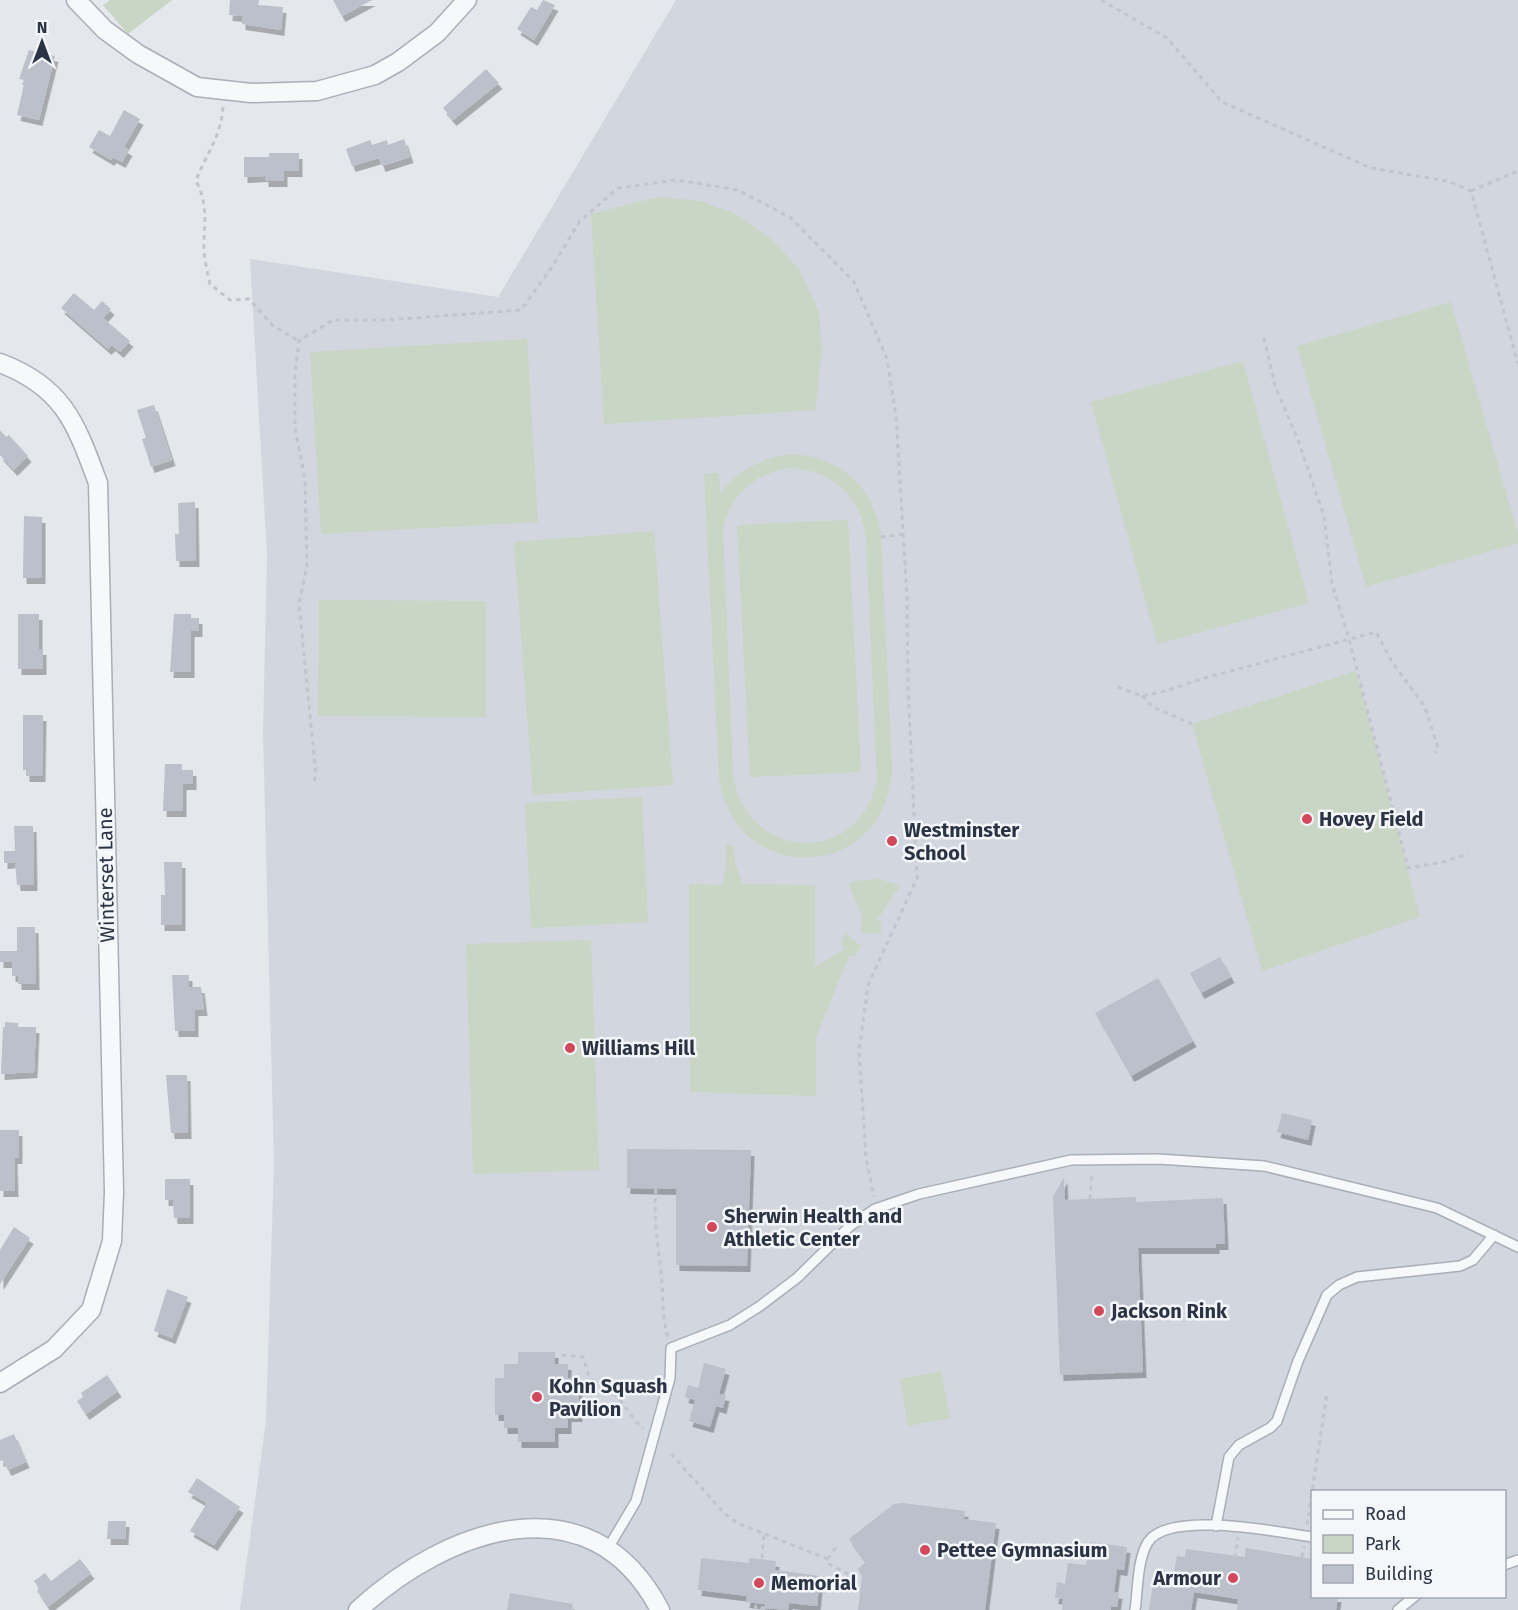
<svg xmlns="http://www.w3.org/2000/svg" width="1518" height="1610" font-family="'Fira Sans',sans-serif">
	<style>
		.built { fill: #d2d6de; fill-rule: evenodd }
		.green { fill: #c9d6c5; fill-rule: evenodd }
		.building { fill: #bbc0ca; filter: url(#shadow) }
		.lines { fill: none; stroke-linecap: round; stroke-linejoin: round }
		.lane-casing { stroke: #a9aeb7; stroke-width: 12 }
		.street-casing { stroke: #a9aeb7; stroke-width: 21 }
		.path { stroke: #c2c5cb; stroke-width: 3; stroke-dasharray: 4.5 4.5; stroke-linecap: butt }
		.lane { stroke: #f7f8fa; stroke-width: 9 }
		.street { stroke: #f7f8fa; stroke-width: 18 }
		.poi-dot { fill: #d1495b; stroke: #f4f6f9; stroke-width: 2 }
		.labels { text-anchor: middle; stroke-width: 5; stroke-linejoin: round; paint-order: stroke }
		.poi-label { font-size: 20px; font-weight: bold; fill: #2b3445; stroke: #f4f6f9; text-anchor: start }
		.street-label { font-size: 20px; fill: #2b3445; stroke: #f4f6f9 }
	</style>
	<defs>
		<filter id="shadow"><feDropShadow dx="3.5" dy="6" stdDeviation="0" flood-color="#0004"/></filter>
	</defs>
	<rect width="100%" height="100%" fill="#e4e7ec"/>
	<!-- built -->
	<path class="built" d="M676,0H1518V1610H240L266,1421L274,1163L263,733L267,555L250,259L498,297ZM1312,1492H1504V1596H1312Z"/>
	<!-- green -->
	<path class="green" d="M110,0H172L128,34L103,5Z
		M658,197L700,201L736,214L772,240L799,269L819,312L822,351L815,410L604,424L591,214Z
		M1451,302L1518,534V543L1366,587L1297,346Z
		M527,339L538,522L321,534L310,352Z
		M1243,361L1309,603L1157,644L1091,402Z
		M790,454C840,456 875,487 881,537L892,766C890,881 735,891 719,777L704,474L719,473L720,494C738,470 761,458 790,454ZM790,468C832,470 860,495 866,537L877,779C861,867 746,863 733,775L723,529C731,494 755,473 790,468Z
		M848,520L861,772L750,777L737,525Z
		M654,531L673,785L533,795L514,542Z
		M319,600L486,601V717L318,716Z
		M1356,671L1420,917L1262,971L1192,724Z
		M642,797L648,922L531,928L525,803Z
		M726,845H733L735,864L743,884L815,885V967L845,949L841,942L845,933L861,946L855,956H849L816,1037V1096L690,1092L689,884L722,885L726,867Z
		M880,879L900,886L877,920L881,923V933H861L862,916L849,884L856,881Z
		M591,940L599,1170L473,1174L466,944Z
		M941,1371L950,1418L908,1426L900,1379Z"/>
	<!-- building -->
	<path class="building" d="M230,0H259L258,5L283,7L281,30L242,24V16L229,15Z
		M333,0H372L342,16Z
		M543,0L555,5L534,40L517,29L531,7L537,10Z
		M29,50L55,56L39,120L17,115L25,80L19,79Z
		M486,69L499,83L453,120L443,108Z
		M124,110L140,119L124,147L129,150L122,162L113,157L111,160L89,147L99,130L110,136Z
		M404,139L410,157L382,166L379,158L352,166L346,149L370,140L372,145L387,140L388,145Z
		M269,153H299V171H284V181H265V176L244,177V157H269Z
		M74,293L94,310L102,301L111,309L103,318L130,341L120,352L112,345L108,349L61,308Z
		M154,405L172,460L151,467L142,439L146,438L137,410Z
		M0,430L6,437L9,435L28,456L14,470L0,455Z
		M195,502L196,561H176L175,534H179L178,503Z
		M24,516L42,517V578H23Z
		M18,614H39V649H43V669H18Z
		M174,614H191V618H199V631H191V672H170Z
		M23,715H43L42,776H26V770H23Z
		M165,764H182V770H193V784H183V811H163Z
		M14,826H33L34,885H17L15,862L4,863V851H15Z
		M164,862H182V925H161V895H165Z
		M17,927H35L36,984H18V976H12V962H0V951H17Z
		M1220,957L1231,977L1201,993L1190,973Z
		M172,975H189V987H201L204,1010H195V1031H175Z
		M1158,978L1193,1041L1131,1076L1095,1013Z
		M5,1022L18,1023V1027H36L34,1072L1,1074L3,1027H5Z
		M166,1075H187L188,1133H171Z
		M1282,1113L1312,1120L1308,1140L1277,1132Z
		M0,1130H19V1158H14L15,1191H0Z
		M627,1149L751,1150L747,1266L676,1265V1189L627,1188Z
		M1064,1177L1065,1200L1136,1197V1202L1223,1198L1225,1244H1216V1248H1138L1143,1372L1060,1375L1053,1197Z
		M165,1179H190V1218H174L173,1200H165Z
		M14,1227L30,1238L0,1284V1250Z
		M167,1289L188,1297L172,1338L154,1331Z
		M518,1352H555V1364H568V1378H579V1416H568V1428H555V1442H518V1428H504V1415H495V1378H504V1364H518Z
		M704,1363L726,1369L719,1394L726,1395L723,1408L716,1406L710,1427L689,1421L695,1400L685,1397L688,1385L698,1388Z
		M107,1375L118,1391L86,1414L77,1401L83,1397L81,1393Z
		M14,1434L26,1462L8,1470L3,1460L0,1461V1440Z
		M197,1478L240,1507L214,1545L190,1531L207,1503L188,1492Z
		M903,1503L965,1511L964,1519L996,1523L985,1610H858L862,1576L858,1569L866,1562L849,1539L894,1504Z
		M108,1521H126L125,1539H107Z
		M1090,1542L1127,1547L1124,1570L1117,1569L1114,1592L1119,1593L1117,1607L1111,1606V1610H1062L1063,1599L1055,1598L1057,1582L1065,1584L1068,1563L1086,1565Z
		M1246,1548L1312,1559V1596H1338L1336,1610H1237L1238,1599L1194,1592L1191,1610H1149L1155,1570L1174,1573L1177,1556L1185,1557L1186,1549L1245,1557Z
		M701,1558L749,1563L750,1558L776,1561L775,1570L820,1576L817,1606L789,1603L788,1610L764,1608L765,1604L746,1602L747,1596L698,1590Z
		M80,1559L91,1573L48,1607L37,1591L39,1588L34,1581L45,1573L51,1581Z
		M510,1593L573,1604L572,1610H507Z"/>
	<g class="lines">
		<!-- lane casing -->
		<g class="lane-casing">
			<path id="lane" d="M1216,1526L1229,1457L1239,1445L1270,1428L1277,1421L1298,1361L1327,1295L1339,1285L1357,1277L1460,1266L1473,1260L1494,1235
				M607,1550L636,1501L670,1378L671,1348L730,1325L760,1306L797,1278L850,1226L875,1209L919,1194L1071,1160L1158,1159L1264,1166L1437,1208L1518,1247
				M1504,1565L1518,1560
				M1135,1610C1138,1590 1137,1560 1148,1542C1169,1510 1278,1532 1312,1537
				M1398,1610L1415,1596"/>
		</g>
		<!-- street casing -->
		<g class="street-casing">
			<path id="street" d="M76,0L105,30L138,54L197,87L251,93L317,91L375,75L398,62L437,33L467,0
				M0,363C64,387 76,424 98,483L114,1192L112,1241L91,1310L54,1349L0,1383
				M358,1610C446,1529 590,1476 660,1610"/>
		</g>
		<!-- path -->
		<path class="path" d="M1101,0L1167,38L1222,102L1371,168L1447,181L1471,191L1518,364
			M223,107C221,138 206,153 196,181C207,201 205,219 204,241C203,255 207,270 210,284L230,300L249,299L273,326L299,341
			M1471,191L1518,171
			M1264,338L1275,386L1298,440L1324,516L1332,584L1349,639L1408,868L1443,862L1468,854
			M881,537L903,534
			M1118,687L1142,696L1166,691L1201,679L1376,632L1392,662L1425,707L1438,748L1435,753
			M1142,696L1153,707L1192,724
			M314,781L316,776L299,604L307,566L305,480L295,427V373L299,341L333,320H386L521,310L550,270L580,221L618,188L677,180L738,190L791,218L854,282L887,359L896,416L907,597L908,686L917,878L868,985L859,1051L866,1158L874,1197
			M656,1189C653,1218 658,1244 661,1273C664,1299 661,1311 668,1338
			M1090,1199L1092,1172
			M562,1355L583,1357L590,1379C624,1394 621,1407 643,1429
			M671,1454L725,1514L737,1523L828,1559L829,1564L850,1575
			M1307,1525L1327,1393
			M1302,1557L1304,1546
			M762,1558L764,1534
			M1235,1558L1238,1537
			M828,1559L838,1544
			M755,1610L756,1606L770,1610"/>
		<!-- lane -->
		<use href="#lane" class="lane"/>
		<!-- street -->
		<use href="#street" class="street"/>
	</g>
	<!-- markers -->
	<g class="poi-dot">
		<circle cx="1307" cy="819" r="6"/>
		<circle cx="892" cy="841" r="6"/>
		<circle cx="570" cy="1048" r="6"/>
		<circle cx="712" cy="1227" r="6"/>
		<circle cx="1099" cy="1311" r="6"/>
		<circle cx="537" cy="1397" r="6"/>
		<circle cx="925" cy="1550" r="6"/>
		<circle cx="1233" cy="1578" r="6"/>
		<circle cx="759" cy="1583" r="6"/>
	</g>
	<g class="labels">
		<!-- poi labels -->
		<g class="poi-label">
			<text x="1319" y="826">Hovey Field</text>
			<text x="904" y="837">Westminster<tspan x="904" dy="23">School</tspan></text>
			<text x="582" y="1055">Williams Hill</text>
			<text x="724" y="1223">Sherwin Health and<tspan x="724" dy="23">Athletic Center</tspan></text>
			<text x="1111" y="1318">Jackson Rink</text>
			<text x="549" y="1393">Kohn Squash<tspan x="549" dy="23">Pavilion</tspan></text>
			<text x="937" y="1557">Pettee Gymnasium</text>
			<text x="1221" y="1585" text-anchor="end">Armour</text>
			<text x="771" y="1590">Memorial</text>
		</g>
		<!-- street labels -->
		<g class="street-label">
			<text transform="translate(106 875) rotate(-91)" y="7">Winterset Lane</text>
		</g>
	</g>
	<!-- legend -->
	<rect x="1311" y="1490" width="195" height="108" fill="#f4f6f9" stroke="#a4a8b1" stroke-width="1.5"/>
	<rect x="1323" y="1510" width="30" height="9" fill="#f7f8fa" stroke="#a4a8b1" stroke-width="1.5"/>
	<text x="1365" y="1520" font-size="18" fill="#2b3445">Road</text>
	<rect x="1323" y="1535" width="30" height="18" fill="#c9d6c5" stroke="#a4a8b1" stroke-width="1.5"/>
	<text x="1365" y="1550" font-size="18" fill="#2b3445">Park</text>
	<rect x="1323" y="1565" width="30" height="18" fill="#bbc0ca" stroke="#a4a8b1" stroke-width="1.5"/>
	<text x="1365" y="1580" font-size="18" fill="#2b3445">Building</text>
	<!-- north arrow -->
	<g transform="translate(42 42)" stroke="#f4f6f9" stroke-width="4.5" paint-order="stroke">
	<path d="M0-4.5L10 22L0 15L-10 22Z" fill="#2b3445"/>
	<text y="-9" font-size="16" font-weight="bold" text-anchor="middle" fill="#2b3445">N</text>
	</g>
</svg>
